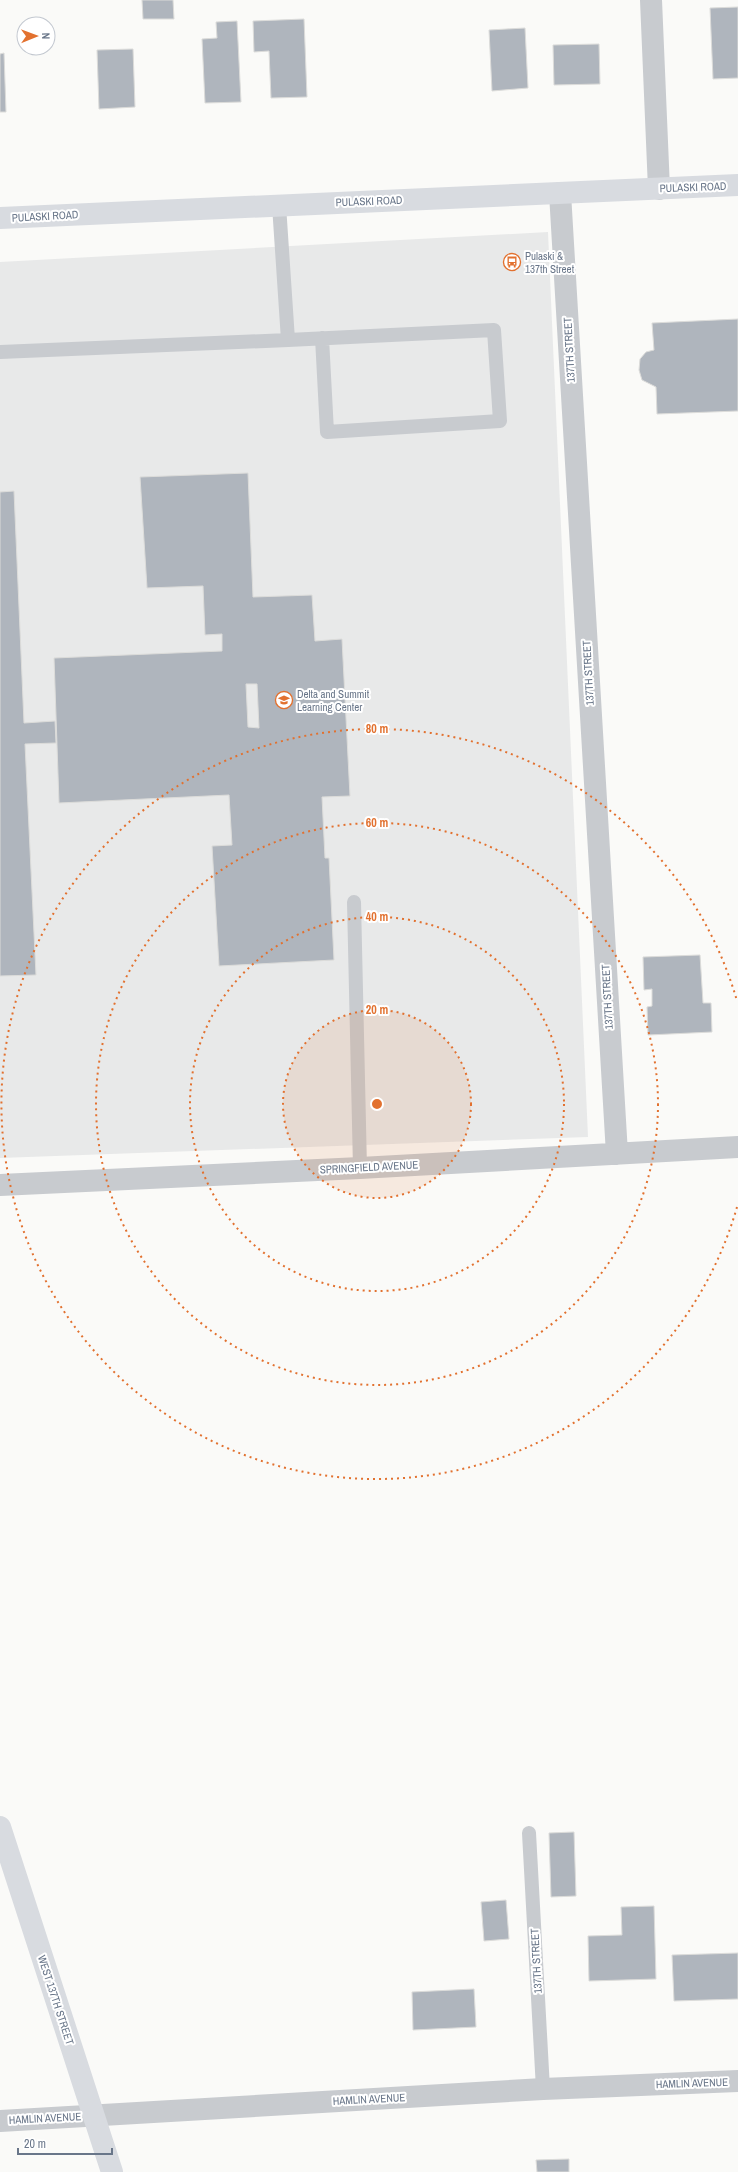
<svg xmlns="http://www.w3.org/2000/svg" width="738" height="2172" font-family="'Archivo Narrow',sans-serif">
	<style>
		.built { fill: #e8e9e9 }
		.building { fill: #afb5bd; stroke: #dcdcda; fill-rule: evenodd }
		.lines { fill: none; stroke-linecap: round; stroke-linejoin: round }
		.lane { stroke: #c8cbcf; stroke-width: 14 }
		.street { stroke: #c8cbcf; stroke-width: 22 }
		.secondary { stroke: #d8dbe0; stroke-width: 22 }
		.ring { fill: none; stroke: #e2712f; stroke-width: 2; stroke-dasharray: 2 4 }
		.labels { text-anchor: middle; stroke-width: 4; stroke-linejoin: round; paint-order: stroke }
		.street-label { font-size: 11px; fill: #697689; stroke: #fff }
		.poi-label { font-size: 11px; fill: #697689; stroke: #fff; text-anchor: start }
		.centre { fill: #e2712f; stroke: #fff; stroke-width: 2 }
		.ring-label { font-size: 12px; text-anchor: middle; font-weight: bold; fill: #e2712f; stroke: #fff; stroke-width: 4; stroke-linejoin: round; paint-order: stroke }
	</style>
	<rect width="100%" height="100%" fill="#fafaf8"/>
	<!-- built -->
	<path class="built" d="M548,232L588,1137L0,1158V262Z"/>
	<!-- building -->
	<path class="building" d="M142,0H173L174,19H143Z
		M738,7V78L713,79L710,8Z
		M304,19L307,97L271,98L269,51L254,52L253,21Z
		M237,21L241,102L205,103L202,39L217,38L216,22Z
		M525,28L528,88L492,91L489,30Z
		M599,44L600,84L554,85L553,45Z
		M133,49L135,107L99,109L97,50Z
		M4,53L6,112H0V54Z
		M738,319V411L657,414L656,387L642,380L639,370L640,359L646,352L654,350L652,323Z
		M248,473L253,597L312,595L315,641L342,639L350,796L322,797L325,858H329L334,960L219,966L212,846L232,845L229,795L59,803L54,658L222,651V634L205,635L203,586L147,588L140,477ZM246,684H257L259,728L248,727Z
		M14,491L24,723L55,721L56,743L25,744L36,975L0,976V492Z
		M700,955L703,1003H711L712,1032L648,1035L647,1007L652,1006V989L644,990L643,957Z
		M574,1832L576,1896L551,1897L549,1833Z
		M506,1900L509,1939L484,1941L481,1902Z
		M654,1906L656,1979L589,1981L588,1936L622,1935L621,1907Z
		M738,1953V1999L674,2001L672,1955Z
		M474,1989L476,2027L413,2030L412,1992Z
		M569,2159V2172H537L536,2160Z"/>
	<g class="lines">
		<!-- lane -->
		<path class="lane" d="M288,340L494,330L500,421L327,432L322,338
			M0,352L288,340L279,205
			M354,902L360,1168
			M529,1833L543,2089"/>
		<!-- street -->
		<path class="street" d="M651,0L659,189
			M560,193L617,1154
			M0,1185L360,1168L738,1147
			M0,2121L543,2089L738,2081"/>
		<!-- secondary -->
		<path class="secondary" d="M0,218L738,185
			M0,1827L112,2172"/>
	</g>
	<!-- distance rings -->
	<circle cx="377" cy="1104" r="94" fill="#e2712f" fill-opacity=".12"/>
	<g class="ring">
		<circle cx="377" cy="1104" r="94"/>
		<circle cx="377" cy="1104" r="187"/>
		<circle cx="377" cy="1104" r="281"/>
		<path d="M737 1207A375 375 0 1 1 737 1001"/>
	</g>
	<!-- icons -->
	<defs>
		<g id="bus-ring" transform="scale(0.9)"><circle r="9.5" fill="#fff" stroke="#e2712f" stroke-width="1.5"/><path d="M-5-6H5V4H4V6H2V4H-2V6H-4V4H-5ZM-3.5-4V0h7V-4ZM-3.5 1.2v1.5H-2V1.2ZM2 1.2v1.5H3.5V1.2Z" fill="#e2712f"/></g>
		<g id="school-ring" transform="scale(0.9)"><circle r="9.5" fill="#fff" stroke="#e2712f" stroke-width="1.5"/><path d="M0-5L7-2L0 1L-7-2ZM-4 1L0 2.5L4 1V4Q0 6-4 4Z" fill="#e2712f"/></g>
	</defs>
	<g fill-rule="evenodd">
		<use href="#bus-ring" x="512" y="262"/>
		<use href="#school-ring" x="284" y="700"/>
	</g>
	<g class="labels">
		<!-- street labels -->
		<g class="street-label">
			<text transform="translate(693 187) rotate(-2)" y="4">PULASKI ROAD</text>
			<text transform="translate(369 201) rotate(-2)" y="4">PULASKI ROAD</text>
			<text transform="translate(45 216) rotate(-3)" y="4">PULASKI ROAD</text>
			<text transform="translate(569 350) rotate(-93)" y="4">137TH STREET</text>
			<text transform="translate(588 673) rotate(-93)" y="4">137TH STREET</text>
			<text transform="translate(607 997) rotate(-93)" y="4">137TH STREET</text>
			<text transform="translate(369 1167) rotate(-3)" y="4">SPRINGFIELD AVENUE</text>
			<text transform="translate(536 1961) rotate(-93)" y="4">137TH STREET</text>
			<text transform="translate(56 2000) rotate(72)" y="4">WEST 137TH STREET</text>
			<text transform="translate(692 2083) rotate(-2)" y="4">HAMLIN AVENUE</text>
			<text transform="translate(369 2099) rotate(-3)" y="4">HAMLIN AVENUE</text>
			<text transform="translate(45 2118) rotate(-3)" y="4">HAMLIN AVENUE</text>
		</g>
		<!-- poi labels -->
		<g class="poi-label">
			<text x="525" y="260">Pulaski &amp;<tspan x="525" dy="13">137th Street</tspan></text>
			<text x="297" y="698">Delta and Summit<tspan x="297" dy="13">Learning Center</tspan></text>
		</g>
	</g>
	<circle cx="377" cy="1104" r="6" class="centre"/>
	<g class="ring-label">
		<text x="377" y="733">80 m</text>
		<text x="377" y="827">60 m</text>
		<text x="377" y="921">40 m</text>
		<text x="377" y="1014">20 m</text>
	</g>
	<!-- north arrow -->
	<g transform="translate(36 36) rotate(89)"><circle r="19" fill="#ffffff" stroke="#c3c8d0"/>
	<path d="M0-3L7 15L0 10L-7 15Z" fill="#e2712f"/>
	<text y="-6" font-size="11" font-weight="bold" text-anchor="middle" fill="#697689">N</text>
	</g>
	<!-- scale -->
	<path d="M18 2148v6h94v-6" fill="none" stroke="#697689" stroke-width="2"/>
	<text x="24" y="2148" font-size="12" fill="#697689" stroke="#ffffff" stroke-width="3" paint-order="stroke">20 m</text>
</svg>
